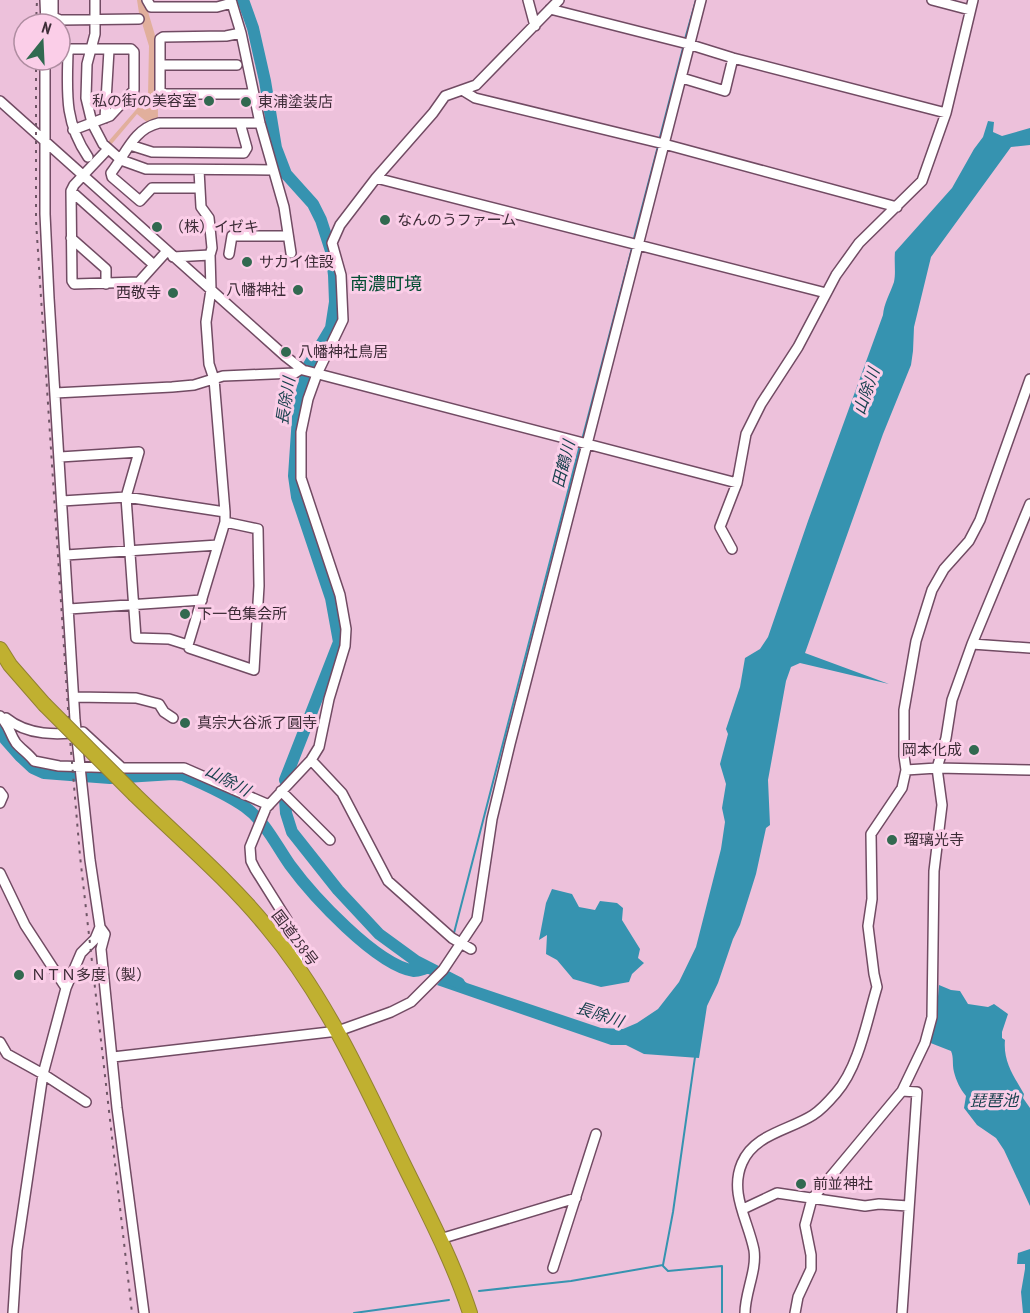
<svg xmlns="http://www.w3.org/2000/svg" width="1030" height="1313" font-family="'PT Sans Narrow','Noto Sans JP',sans-serif">
	<style>
		.green { fill: #e1af9c }
		.water { fill: #3693b0 }
		.lines { fill: none; stroke-linecap: round; stroke-linejoin: round }
		.stream { stroke: #3693b0; stroke-width: 2 }
		.river { stroke: #3693b0; stroke-width: 12 }
		.minor-casing { stroke: #714b63; stroke-width: 12 }
		.highway-casing { stroke: #928132; stroke-width: 16 }
		.minor { stroke: #fff; stroke-width: 9 }
		.highway { stroke: #c0b030; stroke-width: 14 }
		.rail { stroke: #6f5666; stroke-width: 2; stroke-dasharray: 3 6; stroke-linecap: butt }
		.highway-bridge-casing { stroke: #928132; stroke-width: 16; stroke-linecap: butt }
		.highway-bridge { stroke: #c0b030; stroke-width: 14 }
		.poi-dot { fill: #326950; stroke: #fbcee8; stroke-width: 2 }
		.labels { text-anchor: middle; stroke-width: 6; stroke-linejoin: round; paint-order: stroke }
		.poi-label { font-size: 15px; fill: #3c2b36; stroke: #fbcee8; text-anchor: start }
		.street-label { font-size: 15px; fill: #3c2b36; stroke: #fbcee8 }
		.water-label { font-size: 16px; font-style: italic; fill: #163f4c; stroke: #fbcee8 }
		.quarter-label { font-size: 18px; fill: #054e34; stroke: #fbcee8 }
	</style>
	<rect width="100%" height="100%" fill="#edc1db"/>
	<!-- green -->
	<path class="green" d="M137,0H146V5L157,42L158,120L148,123L137,114L110,146L107,143L148,96L149,46L139,13Z"/>
	<!-- water -->
	<path class="water" d="M988,121L994,122L993,132L1002,136L1030,128V145L1011,147L931,257L914,327L913,351L911,365L883,434L805,653L889,684L800,663L791,667L786,681L768,780L770,825L766,828L756,874L740,925L733,939L718,983L707,1006L699,1058L644,1054L626,1045H611L437,985L448,971L467,983L601,1028L623,1029L637,1023L658,1009L679,982L696,947L721,849L725,822L722,808L726,784L720,764L728,734L726,729L740,687L745,658L760,649L768,637L808,521L883,315C884,303 890,294 894,282C896,273 894,262 895,252L952,188L974,149L983,137Z
		M552,889L572,894L579,907L595,910L600,901L617,903L623,908L622,920L640,949L638,958L644,963L632,974L629,982L601,987L573,979L557,960L546,954L547,935L539,940L546,903Z
		M939,985L951,990L960,991L968,1004L988,1007L994,1004L1008,1014L1002,1032V1038L1005,1040C1003,1062 1014,1076 1024,1094L1023,1098L1030,1108V1206L1004,1150L996,1138L977,1125L964,1108L966,1096C960,1089 956,1080 954,1072C952,1064 954,1058 951,1051L928,1042L936,1019Z
		M1030,1249V1313H1023L1021,1292L1025,1269V1264H1017L1018,1253Z"/>
	<g class="lines">
		<!-- stream -->
		<path class="stream" d="M685,39L696,0
			M659,141L684,44
			M633,242L658,146
			M582,440L632,248
			M454,933L580,445
			M663,1266L668,1271L722,1266V1313
			M479,1291L571,1281L663,1265L673,1212L695,1057
			M354,1313L449,1300"/>
		<!-- river -->
		<path class="river" d="M243,0L253,28L265,81L276,148L286,174L313,204L321,220L331,251L334,275L335,302L331,328L309,365L299,402L294,476L297,497L331,598L339,642L285,780
			M0,729L5,739L20,756L33,768L44,773L110,778L173,774L183,775C204,784 227,794 245,807C265,821 276,845 290,865C312,895 376,965 414,971C418,971 423,969 427,968
			M285,799L286,813L292,832L338,890L379,934L416,961L459,983"/>
		<!-- minor casing -->
		<g class="minor-casing">
			<path id="minor" d="M45,0L46,24
				M53,0V17L60,20L139,19
				M95,0V34L87,64L86,98L92,123L103,144L121,160L146,169L272,170
				M147,0L151,7H217L232,3
				M231,0L241,33L260,123L284,207L291,253
				M528,0L535,26
				M932,0L970,10
				M550,9L688,44L733,58L946,113
				M241,33L226,36L163,37L160,39V92L166,94H253
				M45,60V214L49,298L75,720L90,860L100,927L105,934L101,949L117,1108L144,1313
				M161,65H237
				M682,78L725,91L733,58
				M462,90L475,98L664,144L897,207
				M0,101L285,356L303,370L737,483
				M105,118L109,50
				M73,130L110,116L134,90V52L131,49H71L68,52C67,92 64,122 88,157
				M130,145L152,152L244,153L247,148L240,123
				M108,149L74,185L71,191L72,281L74,284L139,282L167,251
				M199,170L201,207L209,218L212,248L210,255L211,290L206,322L209,364L214,379L225,512V522L188,645L189,648L254,670L259,586L258,529L225,522
				M376,178L826,293
				M200,188H152L140,201L112,177L111,173C126,154 133,129 159,123H260
				M71,191L154,265
				M71,238L106,269V284
				M229,254L232,236H288
				M173,257L210,255
				M55,393L172,387L194,385L223,376L295,373L301,369
				M60,457L139,452L126,497L136,638L169,639L188,645
				M62,501L126,497L225,512
				M732,549L720,527L737,483L746,434L761,404L798,347L836,275L859,243L922,181L946,113L973,0
				M66,555L218,545
				M69,609L202,600
				M972,644L1030,648
				M74,697L136,698L159,704L164,712L173,718
				M0,716C10,726 9,733 16,743C21,749 29,754 34,761L59,766L124,768H184L269,805
				M6,718C28,736 57,735 83,732L122,768
				M311,760L342,793L388,881L452,938L471,949
				M906,770L937,768L1030,770
				M281,791L330,840
				M0,792L3,796L0,803
				M0,873L25,925L66,988
				M297,965L299,950L287,920L255,869L251,861L250,847L266,808L311,760L319,747L329,699L345,646L346,629L340,595L301,478V432L308,399L317,374L343,320L341,275L332,243L340,225L376,178L433,113L445,96L476,85L559,0
				M0,1042L7,1054L43,1074L86,1102
				M113,1057L338,1031L391,1012L411,1002L443,970L477,919L492,819L510,744L701,0
				M743,1209L777,1193L865,1206L879,1204L908,1206
				M440,1239L576,1198
				M553,1268L596,1134
				M13,1313L17,1250L43,1074L66,988L81,953L95,939L100,927
				M745,1313C745,1292 757,1271 754,1250C748,1220 729,1193 742,1163C754,1134 790,1130 813,1115C821,1110 830,1100 836,1093C859,1067 867,1020 877,987L874,974L868,926L872,899L871,834L902,788L906,770L904,756V710L916,641L932,590L944,569L969,541L980,520L1030,379
				M795,1313L798,1297L811,1269V1255L805,1225L812,1199L902,1091L925,1043L932,1017L934,871L942,805L937,768L946,738L952,700L972,644L1030,504
				M902,1313L917,1092L902,1091"/>
		</g>
		<!-- highway casing -->
		<g class="highway-casing">
			<path id="highway" d="M0,649L10,665L44,704
				M135,795C179,838 228,879 267,927C326,997 363,1081 403,1163C427,1212 453,1261 470,1313"/>
		</g>
		<!-- minor -->
		<use href="#minor" class="minor"/>
		<!-- highway -->
		<use href="#highway" class="highway"/>
		<!-- rail -->
		<path class="rail" d="M36,24L37,0
			M36,60V221L70,739L80,856L132,1313"/>
		<!-- highway-bridge casing -->
		<g class="highway-bridge-casing">
			<path id="highway-bridge" d="M44,704L135,795"/>
		</g>
		<!-- highway-bridge -->
		<use href="#highway-bridge" class="highway-bridge"/>
	</g>
	<!-- markers -->
	<g class="poi-dot">
		<circle cx="209" cy="101" r="6"/>
		<circle cx="246" cy="102" r="6"/>
		<circle cx="385" cy="220" r="6"/>
		<circle cx="157" cy="227" r="6"/>
		<circle cx="247" cy="262" r="6"/>
		<circle cx="298" cy="290" r="6"/>
		<circle cx="173" cy="293" r="6"/>
		<circle cx="286" cy="352" r="6"/>
		<circle cx="185" cy="614" r="6"/>
		<circle cx="185" cy="723" r="6"/>
		<circle cx="974" cy="750" r="6"/>
		<circle cx="892" cy="840" r="6"/>
		<circle cx="19" cy="975" r="6"/>
		<circle cx="801" cy="1184" r="6"/>
	</g>
	<g class="labels">
		<!-- poi labels -->
		<g class="poi-label">
			<text x="197" y="106" text-anchor="end">私の街の美容室</text>
			<text x="258" y="107">東浦塗装店</text>
			<text x="397" y="225">なんのうファーム</text>
			<text x="169" y="232">（株）イゼキ</text>
			<text x="259" y="267">サカイ住設</text>
			<text x="286" y="295" text-anchor="end">八幡神社</text>
			<text x="161" y="298" text-anchor="end">西敬寺</text>
			<text x="298" y="357">八幡神社鳥居</text>
			<text x="197" y="619">下一色集会所</text>
			<text x="197" y="728">真宗大谷派了圓寺</text>
			<text x="962" y="755" text-anchor="end">岡本化成</text>
			<text x="904" y="845">瑠璃光寺</text>
			<text x="31" y="980">ＮＴＮ多度（製）</text>
			<text x="813" y="1189">前並神社</text>
		</g>
		<!-- street labels -->
		<g class="street-label">
			<text transform="translate(295 938) rotate(53)" y="5">国道258号</text>
		</g>
		<!-- water labels -->
		<g class="water-label">
			<text transform="translate(866 391) rotate(-71)" y="6">山除川</text>
			<text transform="translate(285 401) rotate(-81)" y="6">長除川</text>
			<text transform="translate(563 464) rotate(-76)" y="6">田鶴川</text>
			<text transform="translate(228 780) rotate(28)" y="6">山除川</text>
			<text transform="translate(600 1014) rotate(18)" y="6">長除川</text>
			<text x="994" y="1106">琵琶池</text>
		</g>
		<!-- quarter labels -->
		<g class="quarter-label">
			<text x="386" y="290">南濃町境</text>
		</g>
	</g>
	<!-- north arrow -->
	<g transform="translate(42 42) rotate(18)"><circle r="28" fill="#fbcee8" stroke="#af8da1" stroke-width="1.5"/>
	<path d="M0-4.5L10 22L0 15L-10 22Z" fill="#326950"/>
	<text y="-9" font-size="16" font-weight="bold" text-anchor="middle" fill="#3c2b36">N</text>
	</g>
</svg>
